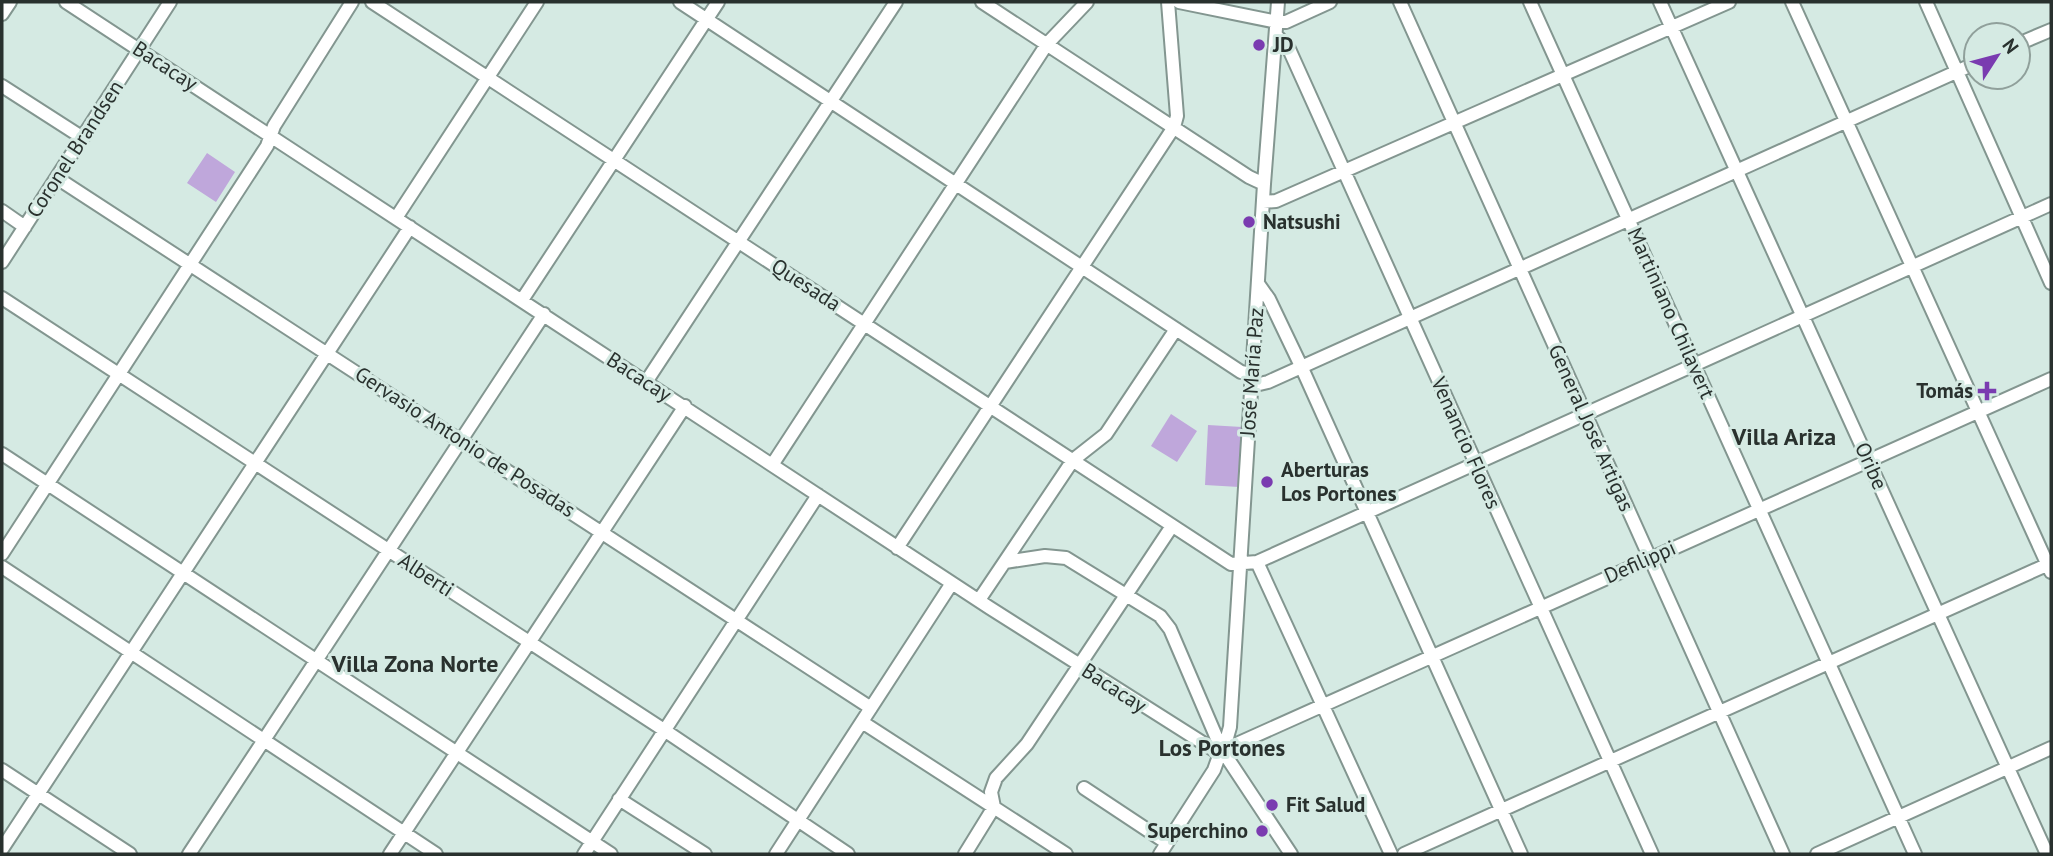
<svg xmlns="http://www.w3.org/2000/svg" width="2053" height="856" font-family="'PT Sans',sans-serif">
	<style>
		.green { fill: #bfa7db }
		.lines { fill: none; stroke-linecap: round; stroke-linejoin: round }
		.minor-casing { stroke: #839690; stroke-width: 16 }
		.minor { stroke: #fff; stroke-width: 12 }
		.poi-dot { fill: #7a3bb0; stroke: #d5eae3; stroke-width: 2.5 }
		.labels { text-anchor: middle; stroke-width: 6; stroke-linejoin: round; paint-order: stroke }
		.poi-label { font-size: 21px; font-weight: bold; fill: #29312e; stroke: #d5eae3; text-anchor: start }
		.street-label { font-size: 21px; fill: #29312e; stroke: #d5eae3 }
		.neighbourhood-label { font-size: 23px; font-weight: bold; fill: #29312e; stroke: #d5eae3 }
		.quarter-label { font-size: 24px; font-weight: bold; fill: #29312e; stroke: #d5eae3 }
	</style>
	<rect width="100%" height="100%" fill="#d5eae3"/>
	<!-- green -->
	<path class="green" d="M207,153L235,172L216,202L187,183Z
		M1171,414L1197,431L1177,462L1151,446Z
		M1208,425L1242,427L1239,487L1205,485Z"/>
	<g class="lines">
		<!-- minor casing -->
		<g class="minor-casing">
			<path id="minor" d="M66,2L990,608L1214,750
				M372,2L1231,564L1257,562L2051,204
				M680,2L1241,372L1252,374
				M982,2L1249,177L1264,184
				M1179,2L1277,22H1286L1330,2
				M1400,2L1783,854
				M1530,2L1915,854
				M1660,2L2047,854
				M1792,2L2051,572
				M1926,2L2051,283
				M2,14L10,2
				M1276,35L1289,49L1652,854
				M2018,44L2051,30
				M2,86L83,138
				M57,178L871,708
				M1263,202L1276,201L1729,2
				M2,211L25,227
				M396,218L537,2
				M2,262L170,2
				M1259,285L1269,299L1301,366L1521,854
				M2,298L664,730L848,854
				M522,300L718,2
				M646,382L896,2
				M1251,386L1268,382L1976,63
				M2,454L611,854
				M772,465L1047,44L1087,2
				M897,548L1174,127L1177,116L1168,2
				M2,554L267,146L274,126L352,2
				M1005,562L1045,556L1066,558L1160,616L1170,629L1218,741
				M1257,562L1391,854
				M2,567L436,854
				M979,600L1073,460L1106,434L1176,329
				M862,722L1066,854
				M1226,741L1230,727L1264,184L1278,2
				M1230,747L2051,379
				M1226,756L1291,854
				M2,770L130,854
				M1084,788L1167,843
				M619,799L705,854
				M2,849L410,227
				M189,854L544,314
				M390,854L685,406
				M584,854L818,495
				M776,854L952,583
				M965,854L994,807L991,792L996,778L1027,744L1172,526
				M1160,854L1214,770L1219,756
				M1404,854L2051,563
				M1817,854L2051,748"/>
		</g>
		<!-- minor -->
		<use href="#minor" class="minor"/>
	</g>
	<!-- markers -->
	<g class="poi-dot">
		<circle cx="1259" cy="45" r="7"/>
		<circle cx="1249" cy="222" r="7"/>
		<path d="M1983.5 380.5h7v7h7v7h-7v7h-7v-7h-7v-7h7z"/>
		<circle cx="1267" cy="482" r="7"/>
		<circle cx="1272" cy="805" r="7"/>
		<circle cx="1262" cy="831" r="7"/>
	</g>
	<g class="labels">
		<!-- poi labels -->
		<g class="poi-label">
			<text x="1273" y="52">JD</text>
			<text x="1263" y="229">Natsushi</text>
			<text x="1973" y="398" text-anchor="end">Tomás</text>
			<text x="1281" y="477">Aberturas<tspan x="1281" dy="24">Los Portones</tspan></text>
			<text x="1286" y="812">Fit Salud</text>
			<text x="1248" y="838" text-anchor="end">Superchino</text>
		</g>
		<!-- street labels -->
		<g class="street-label">
			<text transform="translate(165 66) rotate(33)" y="7">Bacacay</text>
			<text transform="translate(75 149) rotate(-57)" y="7">Coronel Brandsen</text>
			<text transform="translate(806 285) rotate(33)" y="7">Quesada</text>
			<text transform="translate(1671 313) rotate(66)" y="7">Martiniano Chilavert</text>
			<text transform="translate(1252 372) rotate(-86)" y="7">José María Paz</text>
			<text transform="translate(639 377) rotate(33)" y="7">Bacacay</text>
			<text transform="translate(1591 428) rotate(66)" y="7">General José Artigas</text>
			<text transform="translate(465 442) rotate(33)" y="7">Gervasio Antonio de Posadas</text>
			<text transform="translate(1466 443) rotate(66)" y="7">Venancio Flores</text>
			<text transform="translate(1871 466) rotate(66)" y="7">Oribe</text>
			<text transform="translate(1640 562) rotate(-24)" y="7">Defilippi</text>
			<text transform="translate(426 575) rotate(33)" y="7">Alberti</text>
			<text transform="translate(1114 688) rotate(33)" y="7">Bacacay</text>
		</g>
		<!-- neighbourhood labels -->
		<g class="neighbourhood-label">
			<text x="1222" y="756">Los Portones</text>
		</g>
		<!-- quarter labels -->
		<g class="quarter-label">
			<text x="1784" y="445">Villa Ariza</text>
			<text x="415" y="672">Villa Zona Norte</text>
		</g>
	</g>
	<!-- border -->
	<rect width="2053" height="856" fill="none" stroke="#29312e" stroke-width="7"/>
	<!-- north arrow -->
	<g transform="translate(1997 56) rotate(54)"><circle r="33" fill="#d5eae3" stroke="#90a09b" stroke-width="2"/>
	<path d="M0-5L12 26L0 18L-12 26Z" fill="#7a3bb0"/>
	<text y="-10" font-size="19" font-weight="bold" text-anchor="middle" fill="#29312e">N</text>
	</g>
</svg>
